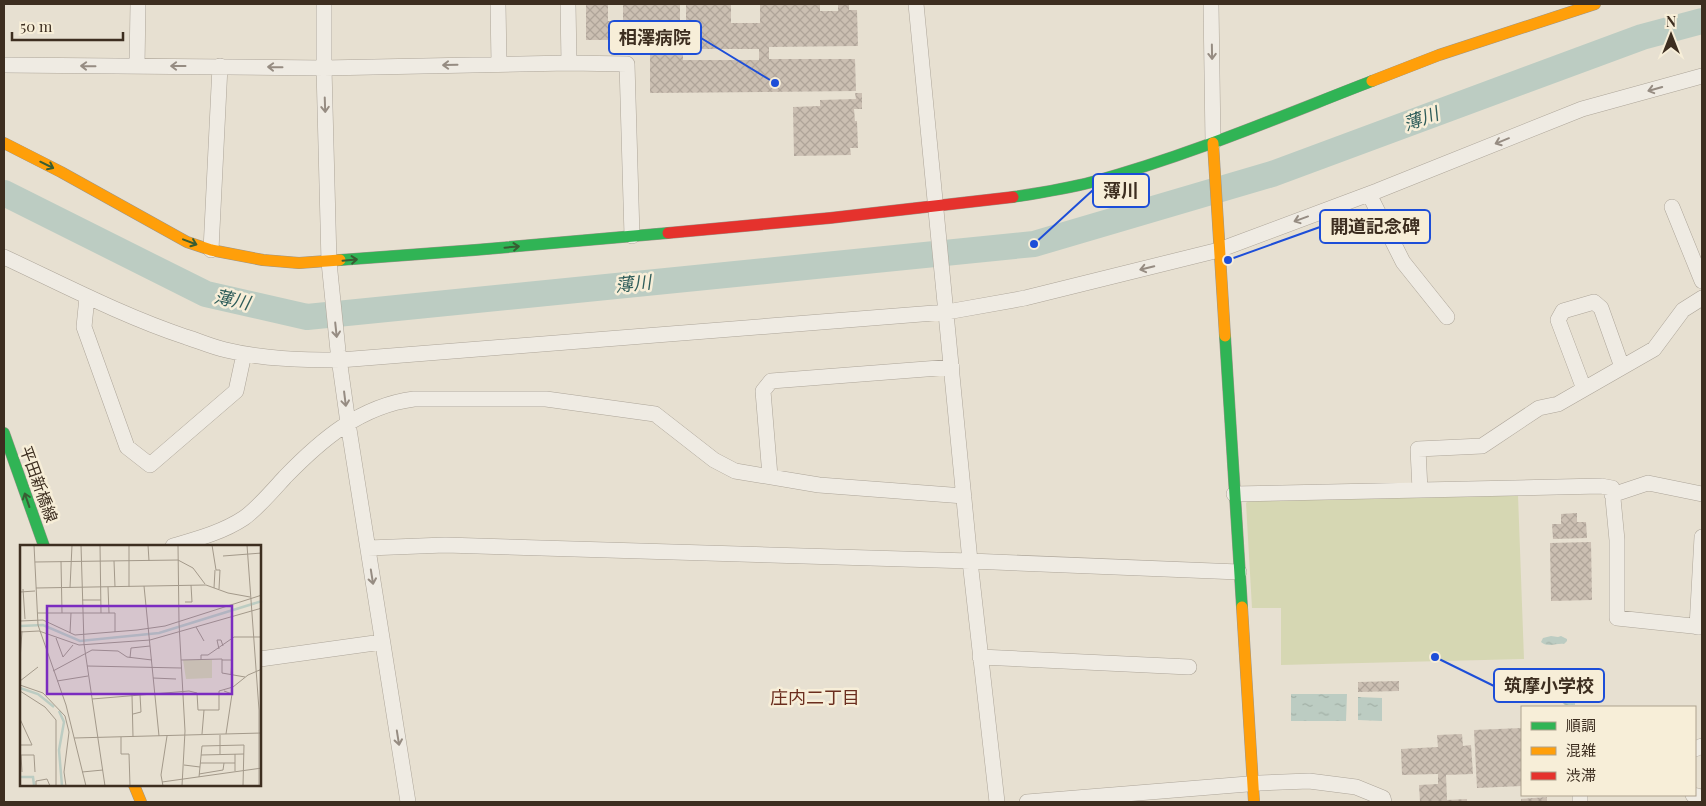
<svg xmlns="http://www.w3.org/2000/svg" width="1706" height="806" font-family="'Playfair Display','Noto Sans JP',serif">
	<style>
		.grass { fill: #d6d7b3 }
		.water { fill: url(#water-ripples) }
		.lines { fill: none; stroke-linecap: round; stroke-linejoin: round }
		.river { stroke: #bcccc2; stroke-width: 26 }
		.building { fill: url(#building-cross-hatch); fill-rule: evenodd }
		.street-casing { stroke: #ada599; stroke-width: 16 }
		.fast-casing { stroke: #9c958a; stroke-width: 12 }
		.slow-casing { stroke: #9c958a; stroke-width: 12 }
		.jam-casing { stroke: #9c958a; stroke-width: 12 }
		.street { stroke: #efebe3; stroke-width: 15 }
		.fast { stroke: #30b455; stroke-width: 11 }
		.slow { stroke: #ff9f0a; stroke-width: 11 }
		.jam { stroke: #e5322d; stroke-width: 11 }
		.oneway { stroke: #968c82 }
		.oneway2 { stroke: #385d33 }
		.labels { text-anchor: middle; stroke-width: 5; stroke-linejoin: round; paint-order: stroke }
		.street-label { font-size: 16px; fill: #3d2e20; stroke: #f7eed8 }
		.water-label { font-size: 18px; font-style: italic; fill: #2f5d5a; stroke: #f7eed8 }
		.neighbourhood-label { font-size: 18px; fill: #6b2e1e; stroke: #f7eed8 }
		.inset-river { fill: none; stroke: #bcccc2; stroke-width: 2.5 }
		.inset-road { fill: none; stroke: #a3998a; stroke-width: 1 }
		.view { fill: #7b2cbf; fill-opacity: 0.15; stroke: #7b2cbf; stroke-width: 2.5 }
		.inset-edge { fill: none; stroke: #3d2e20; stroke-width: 2.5 }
		.leader { fill: none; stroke: #1d4ed8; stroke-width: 2 }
		.callout-dot { fill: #1d4ed8; stroke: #f7eed8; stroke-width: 2 }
		.callout { fill: #f7eed8; stroke: #1d4ed8; stroke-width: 2 }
		.callout-label { font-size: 18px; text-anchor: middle; font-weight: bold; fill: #3d2e20 }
	</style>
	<defs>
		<pattern id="water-ripples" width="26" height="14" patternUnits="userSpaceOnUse" patternTransform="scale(1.25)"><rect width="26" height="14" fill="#bcccc2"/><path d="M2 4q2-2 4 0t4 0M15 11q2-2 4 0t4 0" fill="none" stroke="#a2b0a6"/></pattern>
		<pattern id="building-cross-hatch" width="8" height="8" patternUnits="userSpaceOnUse" patternTransform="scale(1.25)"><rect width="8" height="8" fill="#cbbfb2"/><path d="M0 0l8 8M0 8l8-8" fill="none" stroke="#afa499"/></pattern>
	</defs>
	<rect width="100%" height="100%" fill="#e7e0d1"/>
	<!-- grass -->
	<path class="grass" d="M1518,495L1524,659L1281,665V608H1252L1246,503L1250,499Z"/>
	<!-- water -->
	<path class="water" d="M1551,636L1558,637L1561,636L1567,639V641L1564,644C1556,643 1548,648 1541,642L1543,638Z
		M1571,669H1575V705H1565L1560,701L1561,692H1567V676H1556L1557,673H1568Z
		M1291,694H1347L1346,721H1291Z
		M1358,697L1382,698V721L1358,720Z"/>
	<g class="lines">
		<!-- river -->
		<path class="river" d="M4,193L206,294L307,317L1034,244L1272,174L1642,37L1702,21"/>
	</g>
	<!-- building -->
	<path class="building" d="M586,4H608V21H623V4H680V23H686V4H731V23H760V4H820V11H838V5H849V10H857L858,46L769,47V59H855L856,91L650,93V40H586ZM683,31H687V49H759V60H683Z
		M855,93H862V109H854L855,121H857L858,148H850L851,155L794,156L793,107L820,106V100L856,99Z
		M1577,513V522H1586L1587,538L1553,539L1552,524H1561V514Z
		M1591,542L1592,600L1551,601L1550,543Z
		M1399,681V691L1358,692V682Z
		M1522,728V786L1477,788L1474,730Z
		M1462,734L1463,746L1471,745L1473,774L1446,775L1447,800L1467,799V802H1420L1419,785L1438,784V774L1402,775L1401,749L1438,747L1437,735Z
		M1547,797V802H1521V799Z"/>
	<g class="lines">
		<!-- street casing -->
		<g class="street-casing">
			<path id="street" d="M324,4V68L329,262L338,351L348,423L408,802
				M498,4L499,64
				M568,4L569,63
				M916,4L970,561L997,802
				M1211,4L1213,143
				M4,65L324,68L569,63L627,64L632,236
				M137,66L138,4
				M1369,194L1403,262L1447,317
				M1672,207L1702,281
				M211,250L220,66
				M4,257C64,285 123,316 186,337C199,341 212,347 226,350C263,359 301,360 340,360L947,312L1025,298L1219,250L1377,191L1582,109L1702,76
				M87,297L84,327L127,447L150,465L236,391L244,354
				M1584,389L1558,320L1563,311L1594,302L1601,308L1622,367
				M770,476L763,391L771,381L952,367
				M1420,490L1418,449L1482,446L1539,408L1558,404L1654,349L1683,310L1702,298
				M1234,494L1601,486L1612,488L1617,540V618L1702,627
				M1612,495L1648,483L1702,494
				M173,546C197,539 223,532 244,518C257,509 274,489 285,477C321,440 360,406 414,399H546L655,414L714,460L735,471L819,485L964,496
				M368,548L445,545L970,561L1239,572
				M1697,627L1702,537
				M980,657L1189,667
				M260,659L382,642
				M1695,749L1702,746
				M1693,795L1698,796L1701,802
				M1027,802L1260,783L1309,781L1356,787L1383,798L1384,802
				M1580,802V795"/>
		</g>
		<!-- fast casing -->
		<g class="fast-casing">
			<path id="fast" d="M1013,197C1039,193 1066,189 1092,182C1188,156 1279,117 1372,81
				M340,260L475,250L668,233
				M1225,336L1242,607
				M4,433L44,546"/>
		</g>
		<!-- slow casing -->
		<g class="slow-casing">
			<path id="slow" d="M1372,81L1439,55L1595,4
				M4,143L61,172L187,242L211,250L263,260L299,263L340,260
				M1213,143L1225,336
				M1242,607L1254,802
				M134,785L141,802"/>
		</g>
		<!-- jam casing -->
		<g class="jam-casing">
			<path id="jam" d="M668,233L830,218L1013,197"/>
		</g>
		<!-- street -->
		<use href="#street" class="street"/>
		<!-- fast -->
		<use href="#fast" class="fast"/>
		<!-- slow -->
		<use href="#slow" class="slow"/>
		<!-- jam -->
		<use href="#jam" class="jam"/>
	</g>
	<!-- one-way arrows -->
	<defs><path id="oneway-shaft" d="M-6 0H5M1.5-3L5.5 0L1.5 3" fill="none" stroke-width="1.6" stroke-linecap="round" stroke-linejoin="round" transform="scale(1.25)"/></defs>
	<g class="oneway">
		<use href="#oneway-shaft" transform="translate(1212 52) rotate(89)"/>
		<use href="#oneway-shaft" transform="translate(450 65) rotate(179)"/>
		<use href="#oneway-shaft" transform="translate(88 66) rotate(-179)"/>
		<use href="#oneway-shaft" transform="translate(178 66) rotate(180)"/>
		<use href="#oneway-shaft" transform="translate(275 67) rotate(-179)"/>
		<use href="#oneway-shaft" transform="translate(1655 89) rotate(164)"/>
		<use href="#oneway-shaft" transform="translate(325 105) rotate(88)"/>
		<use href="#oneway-shaft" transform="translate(1502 141) rotate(158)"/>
		<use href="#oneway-shaft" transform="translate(1301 219) rotate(160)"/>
		<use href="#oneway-shaft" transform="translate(1147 268) rotate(166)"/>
		<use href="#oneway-shaft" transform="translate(336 330) rotate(84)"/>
		<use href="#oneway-shaft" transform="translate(345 399) rotate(83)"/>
		<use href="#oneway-shaft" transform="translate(372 577) rotate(81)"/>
		<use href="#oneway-shaft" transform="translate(398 738) rotate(81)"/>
	</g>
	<g class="oneway2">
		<use href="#oneway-shaft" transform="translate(47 165) rotate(26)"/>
		<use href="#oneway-shaft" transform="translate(190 242) rotate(21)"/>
		<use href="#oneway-shaft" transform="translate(512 247) rotate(-5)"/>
		<use href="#oneway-shaft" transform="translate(350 260) rotate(-5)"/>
		<use href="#oneway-shaft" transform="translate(27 500) rotate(-109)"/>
	</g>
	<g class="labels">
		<!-- street labels -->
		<g class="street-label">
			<text transform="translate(39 484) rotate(70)" y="6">平田新橋線</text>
		</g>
		<!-- water labels -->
		<g class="water-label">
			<text transform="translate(1421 119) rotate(-20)" y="6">薄川</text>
			<text transform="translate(633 284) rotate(-6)" y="6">薄川</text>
			<text transform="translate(232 300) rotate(12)" y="6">薄川</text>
		</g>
		<!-- neighbourhood labels -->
		<g class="neighbourhood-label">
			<text x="815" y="704">庄内二丁目</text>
		</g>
	</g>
	<!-- overview -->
	<g transform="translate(20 545)">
		<rect width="241" height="241" fill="#e7e0d1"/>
		<path d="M163,115H192V133L166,134Z" fill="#d6d7b3"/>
		<path class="inset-river" d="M0,81L23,80L60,96L139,88L242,56M0,143L18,149L34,162M39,166L44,177L39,205L42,241M0,232H13L14,240"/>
		<path class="inset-road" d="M14,0L18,80L46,160L66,241M61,0L64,99L85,241M80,0L81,68M109,0V42M128,0L129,16M158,0L159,78L165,186L162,241M192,0L196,25H200L199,44M227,0L239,165V241M203,11L242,8M41,16L42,68M94,16L95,42M15,17L158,15L173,23L185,39M124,41L139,191M88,42L89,68M16,43L186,40L208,48L230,52M50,43L52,0M194,43L195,25M3,44L5,74M0,47L15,46M62,55H81M165,57H172L171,40M17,68H95V87M0,76L23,75L55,90L117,85L145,81L242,50M176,82L184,96M0,87L19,86L59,100L130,95L242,63M50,88L51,68M36,93L43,112L53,100M199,104L197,95H201L203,101M110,113L111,103L130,101M181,114V110H188L214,92H242M0,115L2,86M161,115L202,114V128L225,132M202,115H212L211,129M67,121L161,123M33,126L72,105L98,106L107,112L132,115M133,133L156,134M0,136L18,122M37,136L68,131M0,140L23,148L45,171L49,187L44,227L46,241M0,146L25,162L36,175V241M204,146L212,149L206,189M112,150L113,192M72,154L169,146L177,148L178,165H199V146L213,142L228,130L242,124M113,169L121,167L120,150M0,174L12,200H0M182,189L184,165M101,192V209H109L110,241M54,193L242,188M200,209V190M215,209V226M0,210H14L15,227M1,210L2,227M181,210L224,209M180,218H215M164,220L180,222M62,227L83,225M179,229L203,225L204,218M179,232L182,201L224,200L223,241M142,237L242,223M16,241V236L27,234L30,241M143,241L141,230L147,191"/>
		<path class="view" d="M27,61H212V149H27Z"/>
		<rect width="241" height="241" class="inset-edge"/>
	</g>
	<!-- callouts -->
	<path class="leader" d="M775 83L701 38M1034 244L1093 190M1228 260L1320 227M1435 657L1494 686"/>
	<g class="callout-dot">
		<circle cx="775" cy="83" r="5"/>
		<circle cx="1034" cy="244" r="5"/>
		<circle cx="1228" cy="260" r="5"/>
		<circle cx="1435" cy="657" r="5"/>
	</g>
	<g class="callout">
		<rect x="609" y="21" width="92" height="33" rx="5"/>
		<rect x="1093" y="174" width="56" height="33" rx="5"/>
		<rect x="1320" y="210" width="110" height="33" rx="5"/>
		<rect x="1494" y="669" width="110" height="33" rx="5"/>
	</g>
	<g class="callout-label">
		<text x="655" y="44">相澤病院</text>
		<text x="1121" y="197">薄川</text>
		<text x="1375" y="233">開道記念碑</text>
		<text x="1549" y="692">筑摩小学校</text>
	</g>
	<!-- border -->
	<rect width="1706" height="806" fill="none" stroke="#3d2e20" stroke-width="10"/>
	<!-- legend -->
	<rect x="1521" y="706" width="175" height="90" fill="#f7eed8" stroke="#ada18e"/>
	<rect x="1531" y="722" width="25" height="8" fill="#30b455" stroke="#ada18e"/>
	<text x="1566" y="731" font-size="15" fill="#3d2e20">順調</text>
	<rect x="1531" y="747" width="25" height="8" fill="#ff9f0a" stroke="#ada18e"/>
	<text x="1566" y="756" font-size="15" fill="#3d2e20">混雑</text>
	<rect x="1531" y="772" width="25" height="8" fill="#e5322d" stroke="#ada18e"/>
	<text x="1566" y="781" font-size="15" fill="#3d2e20">渋滞</text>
	<!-- north arrow -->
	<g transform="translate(1671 35)" stroke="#f7eed8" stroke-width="4" paint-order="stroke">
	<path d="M0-4L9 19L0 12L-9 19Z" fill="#3d2e20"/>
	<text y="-8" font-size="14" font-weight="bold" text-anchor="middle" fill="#3d2e20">N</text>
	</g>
	<!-- scale -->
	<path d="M12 32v8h111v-8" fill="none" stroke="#3d2e20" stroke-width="2.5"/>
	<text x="20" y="32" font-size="15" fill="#3d2e20" stroke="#f7eed8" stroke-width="4" paint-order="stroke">50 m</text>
</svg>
